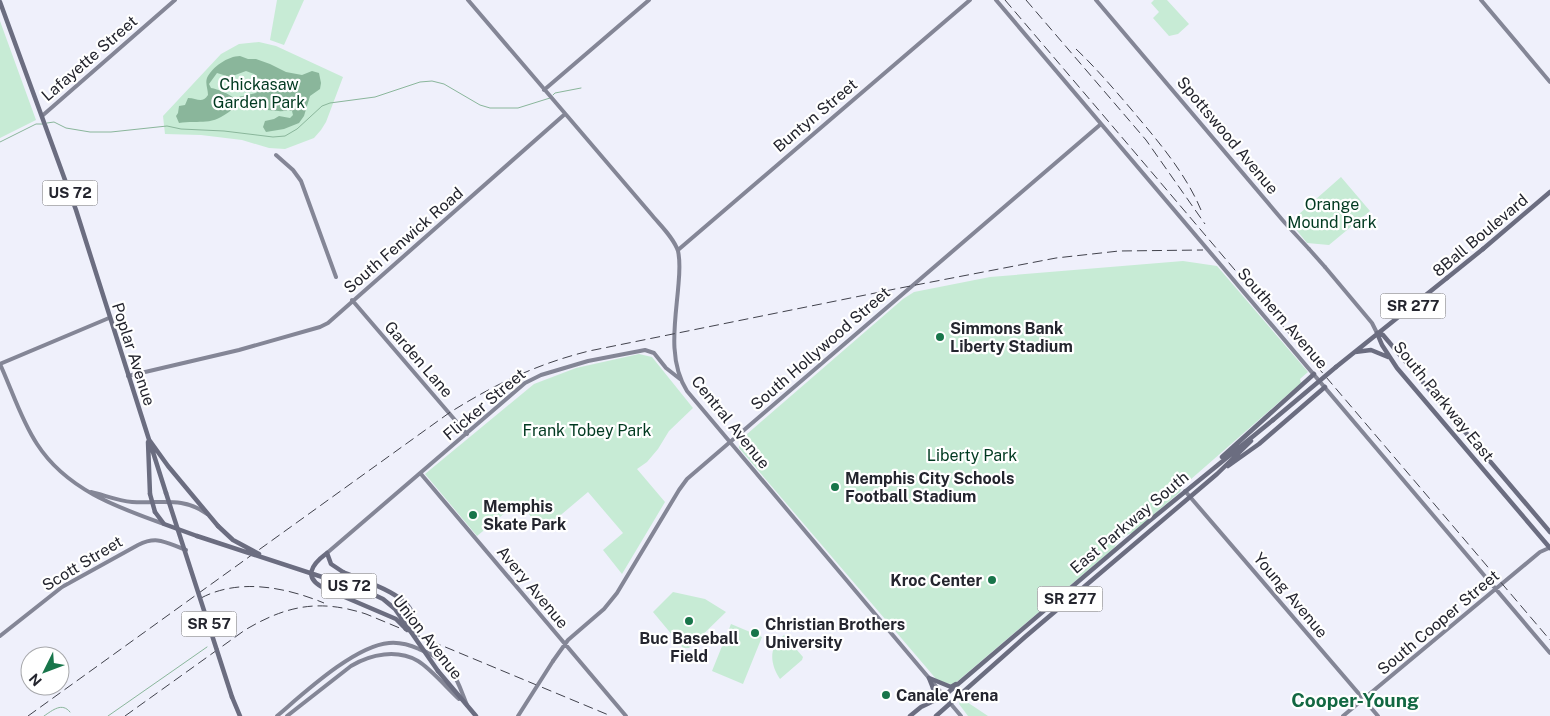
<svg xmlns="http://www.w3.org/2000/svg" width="1550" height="716" font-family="'Public Sans',sans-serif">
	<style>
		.green { fill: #c7ebd5 }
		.water { fill: #8ab69b; fill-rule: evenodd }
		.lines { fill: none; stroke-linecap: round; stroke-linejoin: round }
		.stream { stroke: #8ab69b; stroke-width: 1 }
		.secondary { stroke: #848696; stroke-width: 4 }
		.primary { stroke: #6b6d80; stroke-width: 4.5 }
		.rail { stroke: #41424c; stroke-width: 1; stroke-dasharray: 10 5; stroke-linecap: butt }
		.secondary-bridge { stroke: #848696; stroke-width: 4 }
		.primary-bridge { stroke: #6b6d80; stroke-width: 4.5 }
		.poi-dot { fill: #18754a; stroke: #fff; stroke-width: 2 }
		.labels { text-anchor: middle; stroke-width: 4.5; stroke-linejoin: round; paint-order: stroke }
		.shield { fill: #fff; stroke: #66666d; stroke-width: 1 }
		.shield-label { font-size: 15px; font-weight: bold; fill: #24252e }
		.street-label { font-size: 16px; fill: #24252e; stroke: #fff }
		.park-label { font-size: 16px; fill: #003920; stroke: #fff }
		.poi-label { font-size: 16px; font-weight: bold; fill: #24252e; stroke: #fff; text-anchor: start }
		.quarter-label { font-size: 19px; font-weight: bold; fill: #136842; stroke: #fff }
	</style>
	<rect width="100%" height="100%" fill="#eff0fb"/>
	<!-- green -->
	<path class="green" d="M277,0H304L284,45L270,40Z
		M1154,0H1167L1189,24L1178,34L1169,36L1153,18L1159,12L1151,3Z
		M0,21L36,120L0,138Z
		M259,42L276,46L343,77L326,122L321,130L314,138L285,149L269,148L242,140L201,135L165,134L163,116L221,54L239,44Z
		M1341,177L1370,211L1329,245L1307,243L1290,222Z
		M1183,261L1217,266L1308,372L1300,379L1301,383L1182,487L1180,492L1132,533C1125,534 1117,542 1114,548L953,685L937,680L739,448V441L903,299L914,292L990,277Z
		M639,354L652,357L693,408L669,431L658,449L647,462L637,469L665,502L622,574L603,550L623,533L588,492L543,530L518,502L477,536L425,474L534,384L576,368Z
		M673,592L705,599L726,612L689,648H683L653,612Z
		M731,624L762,637L743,684L712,671Z
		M784,635L803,657L802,660L780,679C770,664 768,647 784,635Z
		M961,698L988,716H968L959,704Z"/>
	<!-- water -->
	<path class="water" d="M240,56L248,59H256L270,64L286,72L302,75L312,71L319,73L321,83L320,89L310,96L304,116L299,123L284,129L266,132L263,127L265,121L274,119L279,116L290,118L293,115L292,111L288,110C279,113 270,109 260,110L254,103C239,100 233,111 221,117C207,125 193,120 179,123L176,116L178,113L179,106L185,105L188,98C197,98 202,104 208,95C208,89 205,83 207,78C212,67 228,56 240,56ZM246,71L254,74L260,80V89L256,93L234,98C229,94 218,89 211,88L209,84L217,73L230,77Z"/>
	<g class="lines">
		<!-- stream -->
		<path class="stream" d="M553,95L555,93L581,88
			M47,123L54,122L66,128L90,132H111L167,126L181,129L224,131L273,137L285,136L297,129L322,106L330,103L375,97L420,82L432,81L444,84L480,105L490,108H518L550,98
			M0,142L36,124H43
			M44,716C53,710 62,702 70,712
			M108,716L207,647"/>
		<!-- secondary -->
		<path class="secondary" d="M468,0L651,214C660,225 674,238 678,251C681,264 679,277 678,290C675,323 668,361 687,391L961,716
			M996,0L1550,653
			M1096,0L1285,223L1309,249
			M1481,0L1550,82
			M544,90L649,0
			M42,116L175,0
			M276,155L293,170L301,181L336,277
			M678,250L970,0
			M1325,267L1372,323L1377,333
			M352,300L467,434
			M0,364C12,390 21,420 37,444C66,489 116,507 164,524
			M0,364L109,318
			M128,376L239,350L320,327L328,323L565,114
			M421,474L626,716
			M1185,491L1378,716
			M91,492C104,495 118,501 132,502C160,504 183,496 207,514
			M327,553L525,383L541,375L588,361L645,350L654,353L666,368L680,379
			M0,636L62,587L138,545C158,535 166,543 186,550
			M553,661L568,640L604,609L617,593L679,490L687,479L1101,124
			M277,716C303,694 354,646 389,643C399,642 410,645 419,649C430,653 443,660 451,670C458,680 462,693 467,705
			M287,716L351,666C371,654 397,649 418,661C430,668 448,689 459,699
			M1343,716L1540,552L1549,548"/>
		<!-- primary -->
		<path class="primary" d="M0,2L76,210L166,493
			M1483,249L1550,192
			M1377,333L1382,345L1397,368L1550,548
			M1377,333L1383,335L1550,532
			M1355,352L1371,350L1388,357
			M1336,367L1447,278
			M150,441L168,466L218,526
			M148,442L150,494
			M1222,457L1314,374
			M1228,466L1259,444L1325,387
			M155,512L164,524L197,536
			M326,589C302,578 311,565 327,553L331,564L343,572
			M438,671L476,716
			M929,678L951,687L956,684
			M929,678C933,688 937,694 930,702
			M232,697L240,716
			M910,716L921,707L944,696L1148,522L1273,420
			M936,716L1025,637L1217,474L1251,441"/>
		<!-- rail -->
		<path class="rail" d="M1005,0L1550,640
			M1026,0L1146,140L1205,224
			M1076,49C1096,68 1113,88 1131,109C1157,140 1185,172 1201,210
			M201,598C239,578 285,587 324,603
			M28,716L449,413C495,384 537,364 589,351L895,289L1056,258L1119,251L1203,250
			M125,716L245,630C287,605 320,599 366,614L611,716"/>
		<!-- secondary-bridge -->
		<path class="secondary-bridge" d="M1309,249L1325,267
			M518,716L553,661"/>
		<!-- primary-bridge -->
		<path class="primary-bridge" d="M1447,278L1483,249
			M1273,420L1336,367
			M166,493L232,697
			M150,494L155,512
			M218,526L233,540L259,554
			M197,536L368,592L383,599L395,609L438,671
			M343,572C361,580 406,593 412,613C414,621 414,629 415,637
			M326,589L396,619L407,630"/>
	</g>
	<!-- markers -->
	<g class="poi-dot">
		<circle cx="940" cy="337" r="5"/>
		<circle cx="835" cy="487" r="5"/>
		<circle cx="473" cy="515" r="5"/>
		<circle cx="992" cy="580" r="5"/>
		<circle cx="689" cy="621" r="5"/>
		<circle cx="755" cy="633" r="5"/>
		<circle cx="886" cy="695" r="5"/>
	</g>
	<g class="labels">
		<!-- shield labels -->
		<g class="shield">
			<rect x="42.5" y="180.5" width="55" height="25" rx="4"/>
			<rect x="1380.5" y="293.5" width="65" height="25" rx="4"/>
			<rect x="321.5" y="573.5" width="55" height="25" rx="4"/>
			<rect x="1037.5" y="586.5" width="65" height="25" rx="4"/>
			<rect x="181.5" y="611.5" width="55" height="25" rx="4"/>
		</g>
		<g class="shield-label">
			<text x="70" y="198">US 72</text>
			<text x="1413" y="311">SR 277</text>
			<text x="349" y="591">US 72</text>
			<text x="1070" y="604">SR 277</text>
			<text x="209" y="629">SR 57</text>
		</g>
		<!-- street labels -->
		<g class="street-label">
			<text transform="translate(89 58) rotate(-41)" y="6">Lafayette Street</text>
			<text transform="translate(815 115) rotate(-40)" y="6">Buntyn Street</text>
			<text transform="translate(1228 135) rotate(50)" y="6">Spottswood Avenue</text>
			<text transform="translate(1480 235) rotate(-40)" y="6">8Ball Boulevard</text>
			<text transform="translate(403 240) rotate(-41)" y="6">South Fenwick Road</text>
			<text transform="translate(1283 318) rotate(49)" y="6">Southern Avenue</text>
			<text transform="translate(820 348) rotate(-41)" y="6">South Hollywood Street</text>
			<text transform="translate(134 354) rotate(72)" y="6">Poplar Avenue</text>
			<text transform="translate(419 359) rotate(49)" y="6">Garden Lane</text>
			<text transform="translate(1444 401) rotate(51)" y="6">South Parkway East</text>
			<text transform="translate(484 404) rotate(-40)" y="6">Flicker Street</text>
			<text transform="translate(731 422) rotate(51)" y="6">Central Avenue</text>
			<text transform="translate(1129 522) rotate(-40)" y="6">East Parkway South</text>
			<text transform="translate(82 563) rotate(-31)" y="6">Scott Street</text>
			<text transform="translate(533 587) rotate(50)" y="6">Avery Avenue</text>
			<text transform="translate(1291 595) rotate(50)" y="6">Young Avenue</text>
			<text transform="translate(1438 622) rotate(-40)" y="6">South Cooper Street</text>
			<text transform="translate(428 637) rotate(52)" y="6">Union Avenue</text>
		</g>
		<!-- park labels -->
		<g class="park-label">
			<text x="259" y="90">Chickasaw<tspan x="259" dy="18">Garden Park</tspan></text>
			<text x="1332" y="210">Orange<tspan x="1332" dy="18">Mound Park</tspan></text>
			<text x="587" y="436">Frank Tobey Park</text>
			<text x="972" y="461">Liberty Park</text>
		</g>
		<!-- poi labels -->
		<g class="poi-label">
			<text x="950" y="334">Simmons Bank<tspan x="950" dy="18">Liberty Stadium</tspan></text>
			<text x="845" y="484">Memphis City Schools<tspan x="845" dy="18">Football Stadium</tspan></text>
			<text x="483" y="512">Memphis<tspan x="483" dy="18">Skate Park</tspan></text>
			<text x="982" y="586" text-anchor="end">Kroc Center</text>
			<text x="765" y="630">Christian Brothers<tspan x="765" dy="18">University</tspan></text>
			<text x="689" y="644" text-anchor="middle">Buc Baseball<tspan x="689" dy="18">Field</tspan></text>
			<text x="896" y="701">Canale Arena</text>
		</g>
		<!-- quarter labels -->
		<g class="quarter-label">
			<text x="1355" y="707">Cooper-Young</text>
		</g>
	</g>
	<!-- north arrow -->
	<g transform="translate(45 671) rotate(228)"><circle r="24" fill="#ffffff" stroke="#a7a8ab"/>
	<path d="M0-4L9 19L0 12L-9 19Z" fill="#18754a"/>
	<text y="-8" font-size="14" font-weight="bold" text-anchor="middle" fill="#24252e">N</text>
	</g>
</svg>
